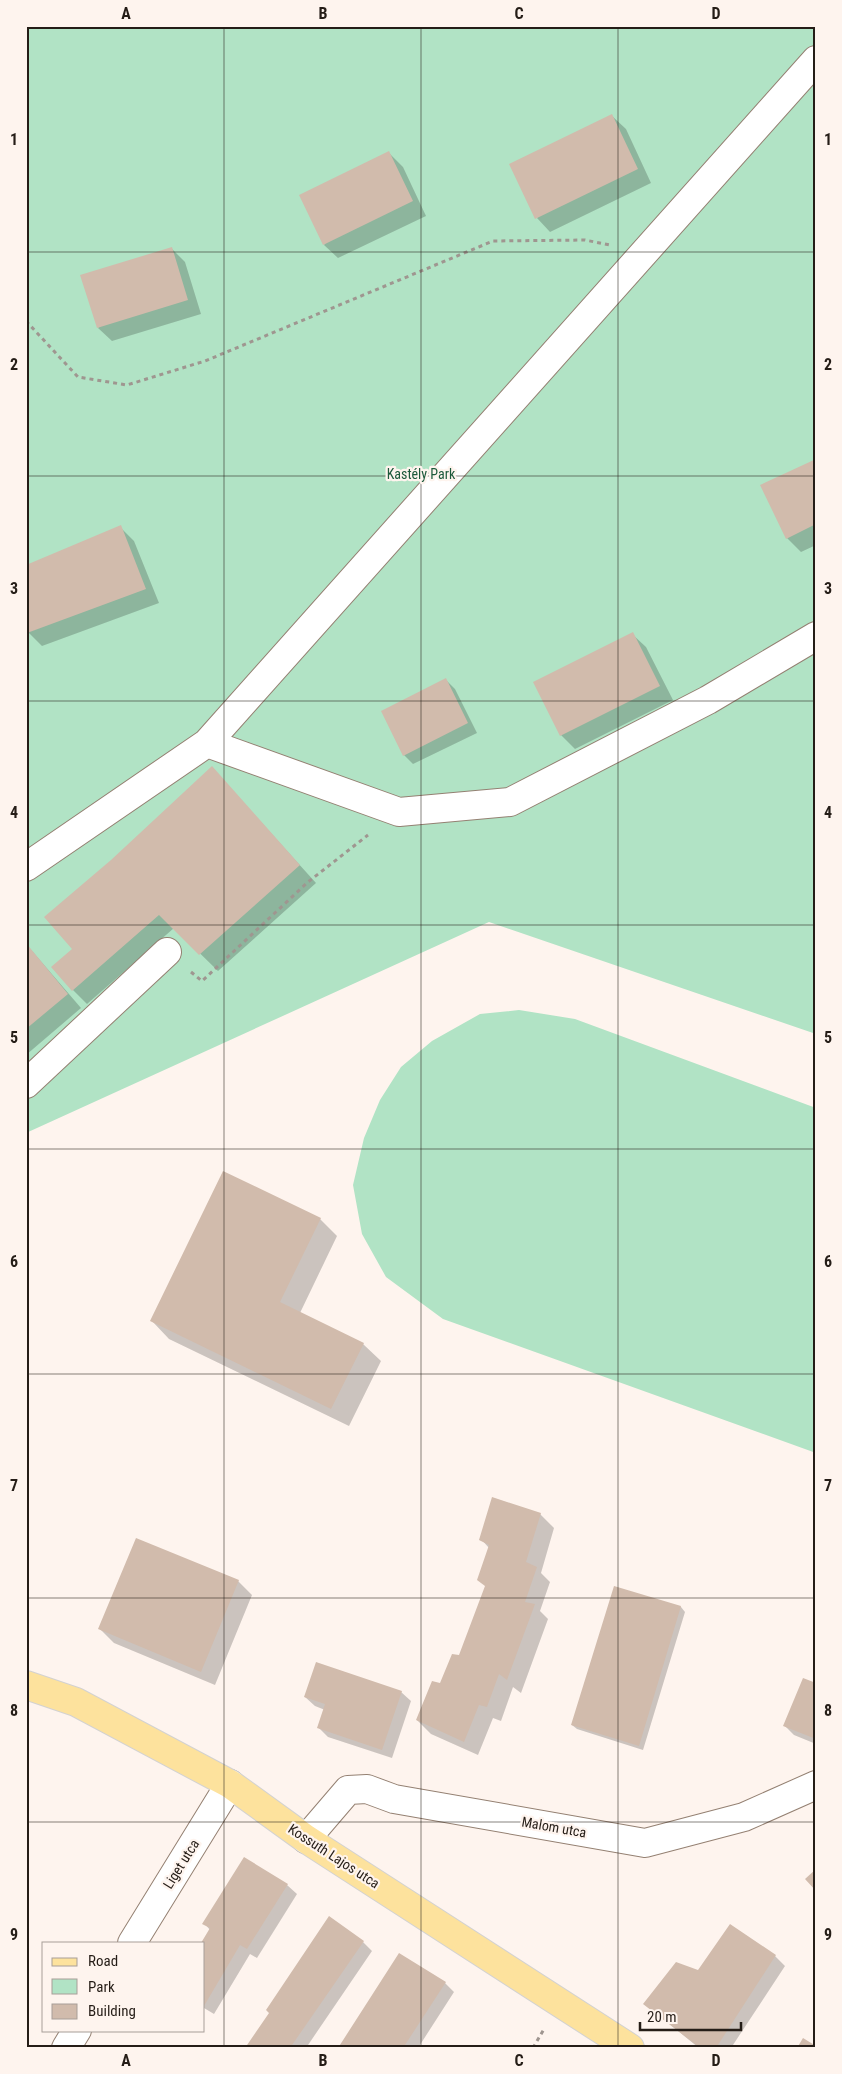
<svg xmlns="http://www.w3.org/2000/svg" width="842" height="2074" font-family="'Roboto Condensed',sans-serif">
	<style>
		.green { fill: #b1e3c5 }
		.shadow { fill: #0003 }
		.building { fill: #d1bbac }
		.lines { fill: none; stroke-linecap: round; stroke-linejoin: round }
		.minor-casing { stroke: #948072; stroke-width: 30 }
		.major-casing { stroke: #d3d2d1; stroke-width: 30 }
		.path { stroke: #9f9690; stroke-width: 3; stroke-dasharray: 4 4; stroke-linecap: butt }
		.minor { stroke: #fff; stroke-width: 28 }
		.major { stroke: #fde29d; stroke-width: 28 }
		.grid { fill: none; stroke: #251d17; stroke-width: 1; stroke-opacity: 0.55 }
		.labels { text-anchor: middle; stroke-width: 4.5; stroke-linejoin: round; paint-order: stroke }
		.park-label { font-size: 14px; fill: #1d593b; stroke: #fef4ee }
		.street-label { font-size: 14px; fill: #251d17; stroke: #fef4ee }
		.neatline { fill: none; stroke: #251d17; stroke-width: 2 }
		.grid-label { font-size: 16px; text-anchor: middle; font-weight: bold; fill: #251d17 }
	</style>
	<rect width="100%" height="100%" fill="#fef4ee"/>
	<!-- green -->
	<path class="green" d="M26,26H816V1034L489,922L26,1133Z
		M519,1010L575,1019L816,1108V1453L443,1319L386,1277L362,1234L353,1185L364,1138L380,1100L401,1067L432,1041L480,1014Z"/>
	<!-- shadow -->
	<path class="shadow" d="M612,116L626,129L651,183L550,232L537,218Z
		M389,153L403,167L426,216L338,258L324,245Z
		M171,248L185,262L201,314L112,341L98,328Z
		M816,460V545L801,552L787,538Z
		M120,527L134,541L159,603L42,646L28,632L26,627V566Z
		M632,634L646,647L673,700L575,749L561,735Z
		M446,680L455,689L477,733L413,764L404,755Z
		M212,768L316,883L218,971L174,928L87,1004L73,990L74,949L112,861Z
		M26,944L81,1008L26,1055Z
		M320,1219L337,1236L300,1313L363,1344L381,1361L349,1426L169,1339L152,1321Z
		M540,1514L554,1528L541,1573L550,1582L540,1611L548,1619L521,1693L513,1687L501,1721L493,1718L478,1755L431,1734L417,1720L460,1656L486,1587L489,1548L481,1539Z
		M238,1581L252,1595L215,1685L114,1643L100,1629Z
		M615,1587L681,1607L685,1612L643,1750L577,1729L572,1725Z
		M816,1684V1744L794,1735L785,1726Z
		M401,1692L411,1701L392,1758L328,1737L319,1728L325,1710L315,1706L305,1697Z
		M287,1885L297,1894L257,1958L250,1954L214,2014L204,2008V1943L210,1930L204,1923Z
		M730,1926L775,1956L785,1966L731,2048H699L645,2004L698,1972Z
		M363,1942L372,1951L306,2048H247Z
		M445,1983L454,1992L418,2048H339Z"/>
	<!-- building -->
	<path class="building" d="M612,114L638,169L535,219L509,164Z
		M389,151L413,201L323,245L299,195Z
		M172,247L188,300L97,328L80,275Z
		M816,459V524L786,539L760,485Z
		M121,525L146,589L27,633L26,565Z
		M633,632L660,686L560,736L533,682Z
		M446,678L468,723L403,756L381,711Z
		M212,766L300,865L199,955L159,915L72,991L51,967L72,949L44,917L111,860Z
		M26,943L68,994L26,1029Z
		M223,1171L321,1218L280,1302L364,1343L331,1409L150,1321Z
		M492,1497L541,1513L526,1562L537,1567L525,1602L535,1604L507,1680L499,1674L487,1707L479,1705L464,1742L416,1720L432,1681L440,1683L452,1654L459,1655L485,1586L477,1580L489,1545L479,1540Z
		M136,1538L239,1580L201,1672L98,1629Z
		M614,1586L681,1606L639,1746L571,1725Z
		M316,1662L402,1691L382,1750L317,1728L325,1704L304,1697Z
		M803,1678L816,1683V1739L783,1726Z
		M244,1857L288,1884L247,1949L240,1945L204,2006V1943H201L210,1928L202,1924Z
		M816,1869V1891L805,1879Z
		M329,1916L364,1941L290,2048H245L269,2013L266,2010Z
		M730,1924L776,1955L716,2048H700L643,2004L676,1962L698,1970Z
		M399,1953L446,1982L403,2048H338Z
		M803,2038L816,2046V2048H797Z"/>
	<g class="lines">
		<!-- minor casing -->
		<g class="minor-casing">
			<path id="minor" d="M207,743L399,812L510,802L708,700L816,636
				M26,867L207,743L816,60
				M26,1084L167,952
				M306,1839L348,1790L367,1789L394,1799L645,1843L744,1817L816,1785
				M132,1943L230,1784
				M66,2048L77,2030"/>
		</g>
		<!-- major casing -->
		<g class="major-casing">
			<path id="major" d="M26,1685L76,1702L230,1784L306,1839L630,2048"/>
		</g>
		<!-- path -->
		<path class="path" d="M26,321L78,377L127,385L205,361L493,241L585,240L610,245
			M191,972L202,981L308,882L368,835
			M533,2048L544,2029"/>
		<!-- minor -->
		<use href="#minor" class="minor"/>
		<!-- major -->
		<use href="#major" class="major"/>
	</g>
	<!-- grid -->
	<path class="grid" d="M224,26V2048M421,26V2048M618,26V2048M26,252H816M26,476H816M26,701H816M26,925H816M26,1149H816M26,1374H816M26,1598H816M26,1822H816"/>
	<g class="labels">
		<!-- park labels -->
		<g class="park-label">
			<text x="421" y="479">Kastély Park</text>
		</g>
		<!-- street labels -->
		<g class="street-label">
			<text transform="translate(554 1827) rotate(10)" y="5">Malom utca</text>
			<text transform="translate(334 1856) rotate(33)" y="5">Kossuth Lajos utca</text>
			<text transform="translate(181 1864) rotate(-58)" y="5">Liget utca</text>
		</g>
	</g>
	<!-- border -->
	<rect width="842" height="2074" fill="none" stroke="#fef4ee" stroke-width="55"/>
	<!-- legend -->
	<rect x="42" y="1942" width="162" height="90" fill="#fef4ee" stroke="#a79e98"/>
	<rect x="52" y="1958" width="25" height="8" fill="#fde29d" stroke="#a79e98"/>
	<text x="88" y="1966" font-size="15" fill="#251d17">Road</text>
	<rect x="52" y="1979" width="25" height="15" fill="#b1e3c5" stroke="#a79e98"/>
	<text x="88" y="1992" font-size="15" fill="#251d17">Park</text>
	<rect x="52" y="2004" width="25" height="15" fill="#d1bbac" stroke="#a79e98"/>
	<text x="88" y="2016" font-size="15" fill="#251d17">Building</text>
	<!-- scale -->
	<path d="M640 2022v8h101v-8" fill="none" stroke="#251d17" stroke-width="2.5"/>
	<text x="647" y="2022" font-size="15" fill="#251d17" stroke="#fef4ee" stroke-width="4" paint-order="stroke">20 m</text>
	<rect x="28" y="28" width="786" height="2018" class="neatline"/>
	<g class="grid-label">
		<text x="126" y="19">A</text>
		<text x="323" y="19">B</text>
		<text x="519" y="19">C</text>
		<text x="716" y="19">D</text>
		<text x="14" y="145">1</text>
		<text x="828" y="145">1</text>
		<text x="14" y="370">2</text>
		<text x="828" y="370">2</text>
		<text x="14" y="594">3</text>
		<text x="828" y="594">3</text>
		<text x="14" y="818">4</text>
		<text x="828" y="818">4</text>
		<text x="14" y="1043">5</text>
		<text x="828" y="1043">5</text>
		<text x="14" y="1267">6</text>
		<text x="828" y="1267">6</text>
		<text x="14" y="1491">7</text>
		<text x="828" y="1491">7</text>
		<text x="14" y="1716">8</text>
		<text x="828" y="1716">8</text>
		<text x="14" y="1940">9</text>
		<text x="828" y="1940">9</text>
		<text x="126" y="2066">A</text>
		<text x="323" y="2066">B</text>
		<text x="519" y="2066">C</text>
		<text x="716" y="2066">D</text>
	</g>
</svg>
